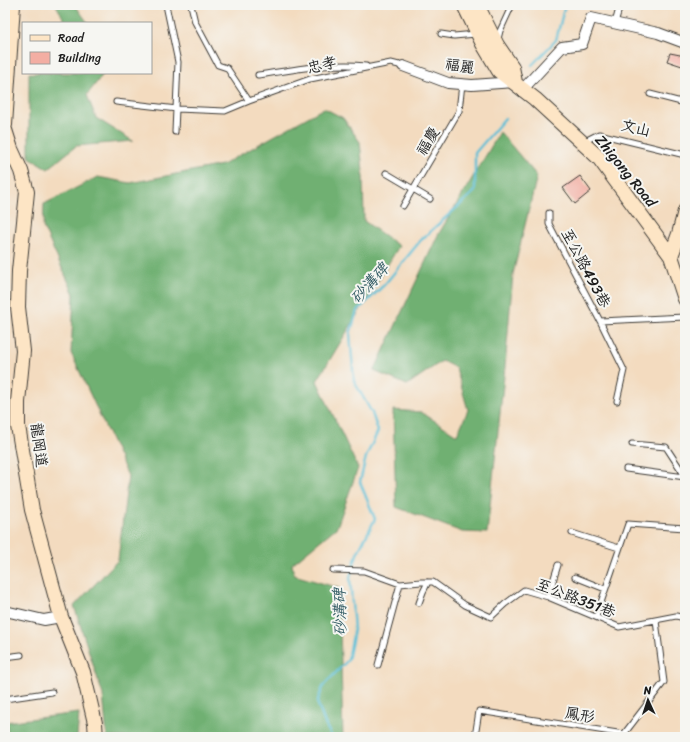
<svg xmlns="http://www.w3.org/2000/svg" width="690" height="742" font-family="Sriracha,'LXGW WenKai TC',sans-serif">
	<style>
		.forest { fill: #70b072; stroke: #466647 }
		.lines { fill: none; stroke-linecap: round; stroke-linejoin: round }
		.stream { stroke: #58bed6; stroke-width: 2.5 }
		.building { fill: #f3aea3 }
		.lane-casing { stroke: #3c3934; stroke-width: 7 }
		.street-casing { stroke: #3c3934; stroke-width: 12 }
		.secondary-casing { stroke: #3c3934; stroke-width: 16 }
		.lane { stroke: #fff; stroke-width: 5 }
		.street { stroke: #fff; stroke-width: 10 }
		.secondary { stroke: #fde5c5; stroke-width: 14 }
		.labels { text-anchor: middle; stroke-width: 4; stroke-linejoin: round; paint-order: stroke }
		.street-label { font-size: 15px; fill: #1c1c1c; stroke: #f6f6f2 }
		.water-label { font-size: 16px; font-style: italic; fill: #345d66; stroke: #f6f6f2 }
	</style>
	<rect width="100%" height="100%" fill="#f6f6f2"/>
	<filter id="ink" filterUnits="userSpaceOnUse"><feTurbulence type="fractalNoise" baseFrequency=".025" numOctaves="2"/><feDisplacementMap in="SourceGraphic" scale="8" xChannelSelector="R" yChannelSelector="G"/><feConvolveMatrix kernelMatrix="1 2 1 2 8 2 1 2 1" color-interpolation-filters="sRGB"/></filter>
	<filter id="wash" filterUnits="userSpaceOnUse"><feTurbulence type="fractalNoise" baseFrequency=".012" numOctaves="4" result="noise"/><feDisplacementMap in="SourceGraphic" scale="16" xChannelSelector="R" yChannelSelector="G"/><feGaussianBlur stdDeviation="0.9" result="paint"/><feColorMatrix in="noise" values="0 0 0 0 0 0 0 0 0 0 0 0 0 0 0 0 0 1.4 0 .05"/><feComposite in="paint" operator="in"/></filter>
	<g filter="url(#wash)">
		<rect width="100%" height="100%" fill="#f3dbbf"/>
		<!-- forest -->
		<path class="forest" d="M56,5H75L88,23H66Z
			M29,73H104L87,95L96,118L133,141L76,146L48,169L29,157Z
			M324,108L343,118L360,142L363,171L364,221L399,246L317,381L358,468L337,527L292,564L294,575L339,588L343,737H107L103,695L74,606L118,560L128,476L71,353L74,294L43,227L44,204L98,177L130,183L222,165Z
			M500,132L537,176L513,274L505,367L487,533L462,532L396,507L393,410L421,412L457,435L468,410L456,368L442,361L407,385L374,371L438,235Z
			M79,713L77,737H9L5,722Z"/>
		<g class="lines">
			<!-- stream -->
			<path class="stream" d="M532,65L556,40L565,5
				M332,737L326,726L317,702L324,685L348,660L354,630L350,577L357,554L375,519L360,482L366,457L378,431L372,413L354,381L350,334L357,311L385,284L421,240L475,191V153L505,118"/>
		</g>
		<g id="blocks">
			<!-- building -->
			<path class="building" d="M670,53L685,56V67L667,61Z
				M580,176L591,191L575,204L563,188Z"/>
		</g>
	</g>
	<g filter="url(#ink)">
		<use href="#blocks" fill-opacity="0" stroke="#3c3934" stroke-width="1"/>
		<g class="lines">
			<!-- lane casing -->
			<g class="lane-casing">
				<path id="lane" d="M166,5L178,62L175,132
					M191,5L195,22L218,65L227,68L249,101L310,79L391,63L403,66
					M615,23L620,5
					M441,34L454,36L476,34
					M498,39L500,31L512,5
					M258,75C294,70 330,62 366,66
					M650,94L685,103
					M116,102L177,109L225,111L249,101
					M583,142L599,134L685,155
					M386,173L430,199
					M403,206L459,111L462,84
					M549,213V224L600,321L685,317
					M600,321L624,370L617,401
					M632,444L666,447L685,476
					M626,469L685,477
					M572,533L619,548
					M333,570L364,571L400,584L421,582H433L465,605L491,617L505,604L524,590L548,597L619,627L676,616L685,618
					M575,577L605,589
					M548,597L558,565
					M419,603L423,592L428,582
					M596,617L628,524L685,528
					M5,657L21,655
					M378,665L400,584
					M5,699L52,692
					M475,737L479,711L624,734L664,682L656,621"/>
			</g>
			<!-- street casing -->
			<g class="street-casing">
				<path id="street" d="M403,66L448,83L472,85L515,82
					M523,89L562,47L582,44L591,18L658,33L685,43
					M5,611L44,620L61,617"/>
			</g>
			<!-- secondary casing -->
			<g class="secondary-casing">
				<path id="secondary" d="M464,5L483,44L499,71L535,99L599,158L671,256L685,299
					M477,5L497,45L512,67L515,82
					M5,125L13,5
					M5,130L11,149L21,171L27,192L19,271L18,307L23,351L18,402V426L32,510L61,617L83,672L95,723L96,737
					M671,256L679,234L685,211"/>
			</g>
			<!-- lane -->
			<use href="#lane" class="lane"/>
			<!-- street -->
			<use href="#street" class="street"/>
			<!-- secondary -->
			<use href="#secondary" class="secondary"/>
		</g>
	</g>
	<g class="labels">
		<!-- street labels -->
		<g class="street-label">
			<text transform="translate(322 65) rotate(-13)" y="5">忠孝</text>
			<text transform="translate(460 66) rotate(8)" y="5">福麗</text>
			<text transform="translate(636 128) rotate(14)" y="5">文山</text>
			<text transform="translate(428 141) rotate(-59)" y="5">福慶</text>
			<text transform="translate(626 171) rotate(51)" y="5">Zhigong Road</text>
			<text transform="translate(586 268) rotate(62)" y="5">至公路493巷</text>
			<text transform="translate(39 445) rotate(82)" y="5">龍岡道</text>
			<text transform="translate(576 598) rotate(21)" y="5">至公路351巷</text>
			<text transform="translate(580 715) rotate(9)" y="5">鳳形</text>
		</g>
		<!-- water labels -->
		<g class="water-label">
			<text transform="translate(369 283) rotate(-48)" y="6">砂溝碑</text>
			<text transform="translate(339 612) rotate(-91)" y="6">砂溝碑</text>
		</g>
	</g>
	<!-- margin -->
	<rect width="690" height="742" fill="none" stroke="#f6f6f2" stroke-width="20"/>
	<!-- legend -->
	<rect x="22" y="22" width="130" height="52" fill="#f6f6f2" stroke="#9f9f9c"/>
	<rect x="30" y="35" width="20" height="6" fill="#fde5c5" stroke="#9f9f9c"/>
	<text x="58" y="42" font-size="12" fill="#1c1c1c">Road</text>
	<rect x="30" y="52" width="20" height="12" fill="#f3aea3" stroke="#9f9f9c"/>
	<text x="58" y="62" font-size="12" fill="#1c1c1c">Building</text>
	<!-- north arrow -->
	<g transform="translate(648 700) rotate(357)" stroke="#f6f6f2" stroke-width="3" paint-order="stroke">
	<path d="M0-3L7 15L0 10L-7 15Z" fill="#1c1c1c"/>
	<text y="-6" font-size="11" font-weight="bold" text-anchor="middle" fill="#1c1c1c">N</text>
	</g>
</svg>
